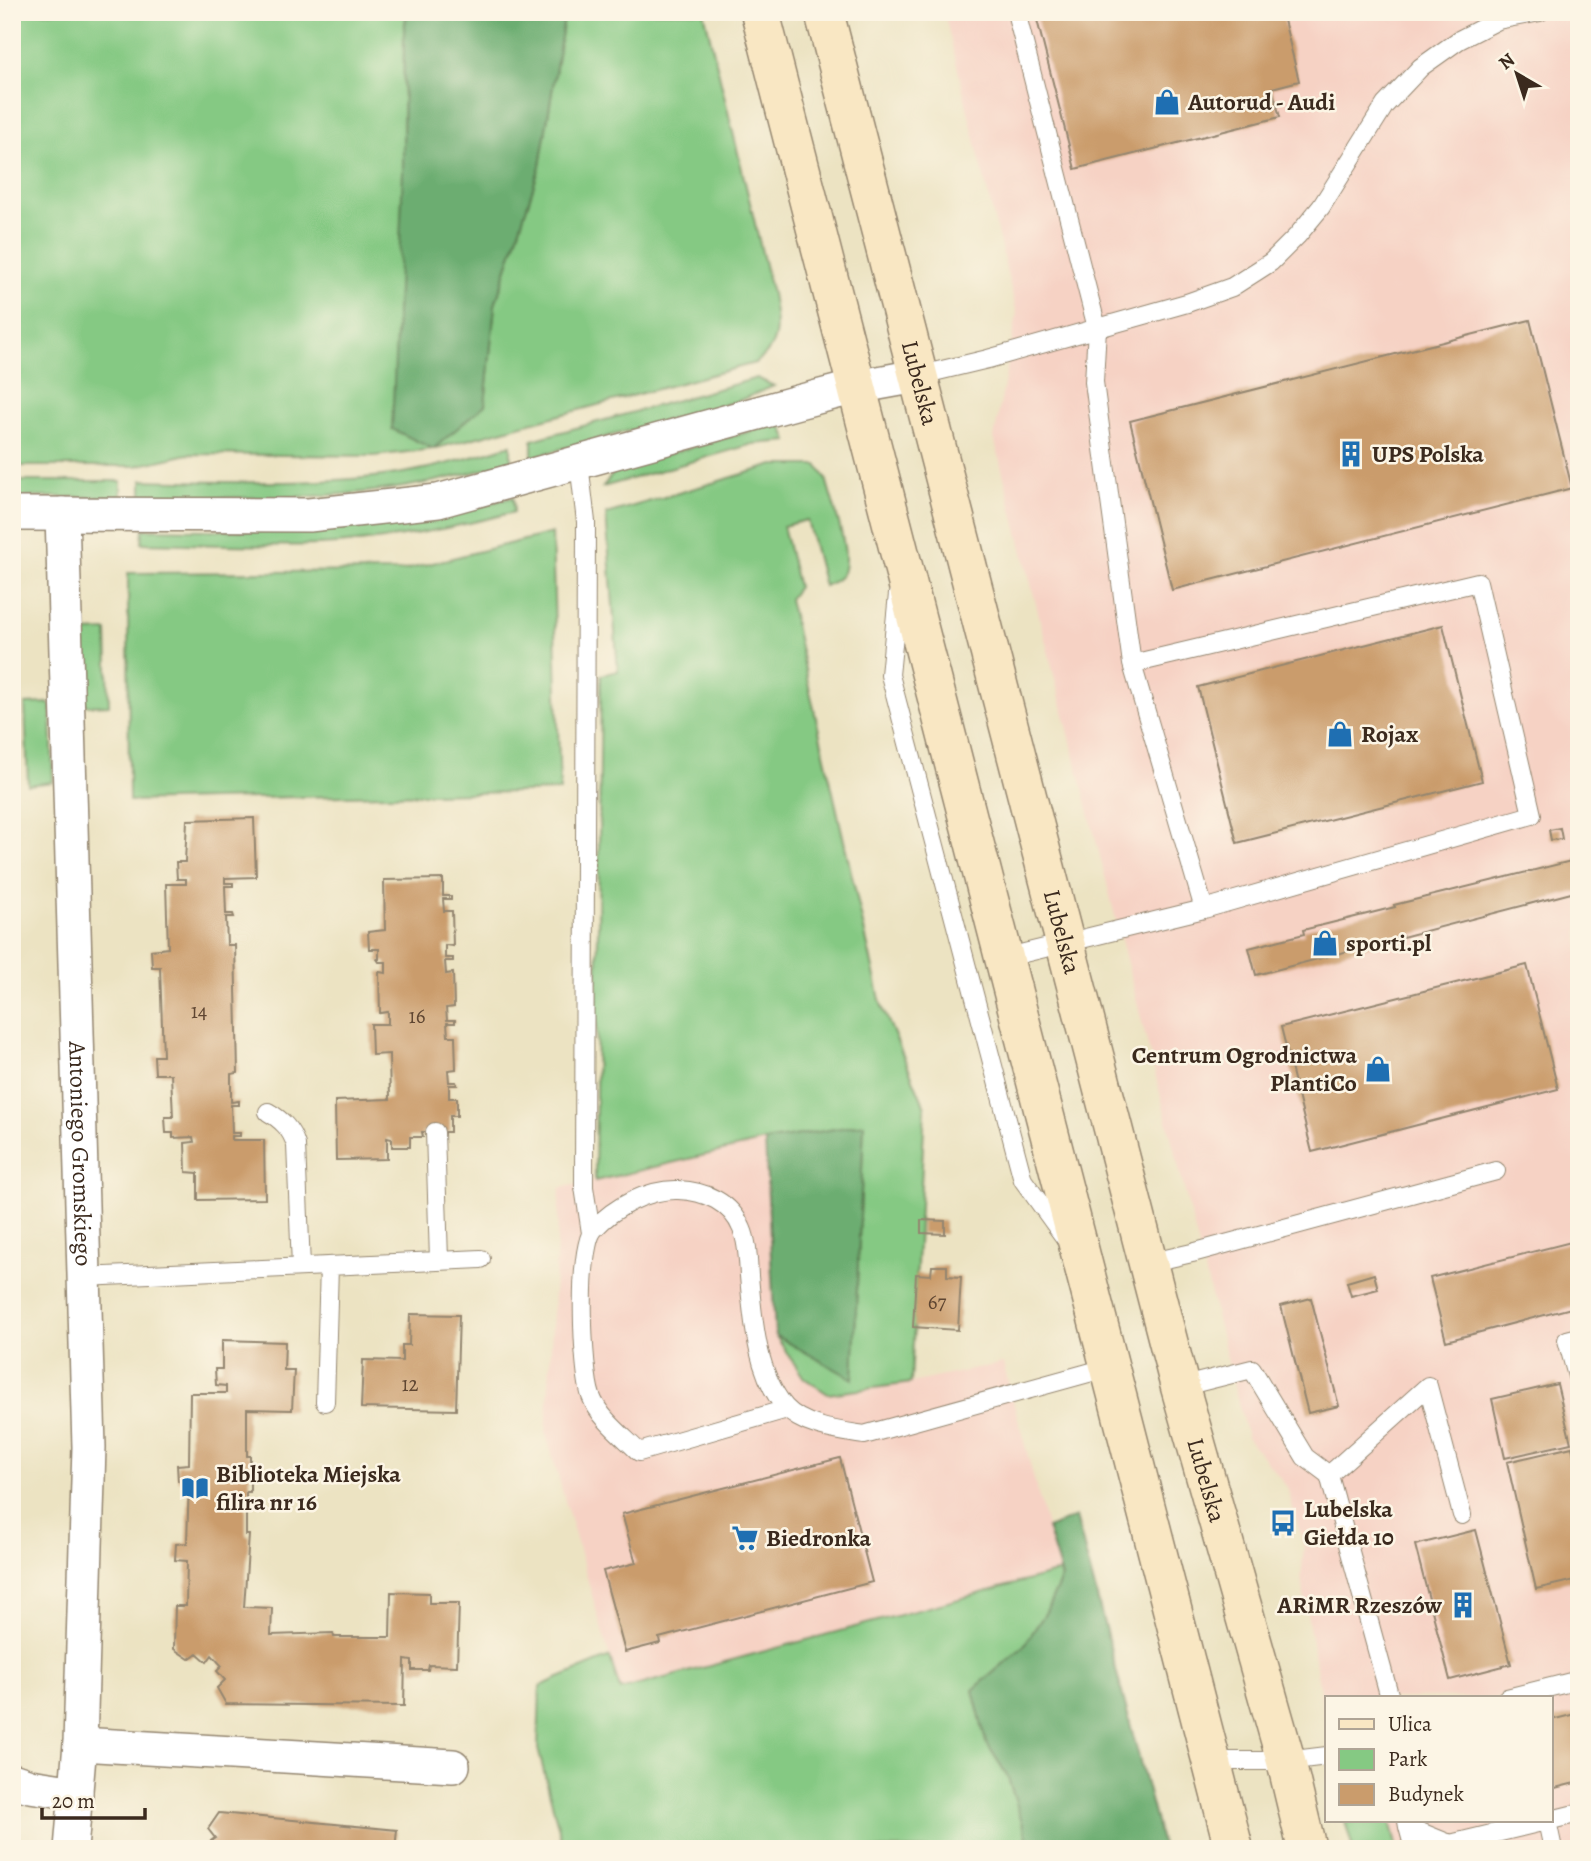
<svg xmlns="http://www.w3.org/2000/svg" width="1591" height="1861" font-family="Alegreya,serif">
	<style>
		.built { fill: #f6d2c4 }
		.green { fill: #85c983; stroke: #607a50; stroke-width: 2 }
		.forest { fill: #6cad71; stroke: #546c48; stroke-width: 2 }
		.building { fill: #ca9c6c }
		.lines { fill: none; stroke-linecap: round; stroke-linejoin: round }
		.lane-casing { stroke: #948670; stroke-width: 20 }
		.street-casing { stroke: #948670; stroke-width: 36 }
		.secondary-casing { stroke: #948670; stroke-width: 41 }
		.lane { stroke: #fff; stroke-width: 18 }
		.street { stroke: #fff; stroke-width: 33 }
		.secondary { stroke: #f9e7c3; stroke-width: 38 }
		.labels { text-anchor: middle; stroke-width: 5; stroke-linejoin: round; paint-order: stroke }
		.number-label { font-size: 21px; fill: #5f4632 }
		.poi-label { font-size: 24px; font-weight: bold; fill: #3b2a1e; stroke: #fcf5e5; text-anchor: start }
		.street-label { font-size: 24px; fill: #3b2a1e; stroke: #fcf5e5 }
	</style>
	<rect width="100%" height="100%" fill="#fcf5e5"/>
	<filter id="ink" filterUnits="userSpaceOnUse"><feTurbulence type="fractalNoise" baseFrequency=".0143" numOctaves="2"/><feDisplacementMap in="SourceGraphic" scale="14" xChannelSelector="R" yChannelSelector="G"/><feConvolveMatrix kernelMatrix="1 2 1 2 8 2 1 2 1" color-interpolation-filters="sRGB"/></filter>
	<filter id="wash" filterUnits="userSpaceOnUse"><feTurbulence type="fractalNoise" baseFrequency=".00686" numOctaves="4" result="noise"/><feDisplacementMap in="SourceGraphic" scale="28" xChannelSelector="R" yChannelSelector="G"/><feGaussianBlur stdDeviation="1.57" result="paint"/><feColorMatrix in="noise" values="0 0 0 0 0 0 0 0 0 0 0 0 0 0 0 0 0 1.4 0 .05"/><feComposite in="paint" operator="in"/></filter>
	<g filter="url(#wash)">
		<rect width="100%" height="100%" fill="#ece3c2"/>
		<!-- built -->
		<path class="built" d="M944,12H1579V1849H1353L1345,1821H1551V1698H1327V1734L1301,1577L1304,1547L1287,1487L1247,1437L994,438L1017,314Z
			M765,1141L775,1335L785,1353L804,1378L828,1394L911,1383L1003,1363L1059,1572L619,1690L546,1434L560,1188Z"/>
		<!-- green -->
		<path class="green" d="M12,12H407L404,31L403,171L485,405L495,305L540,166L565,12H704L772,294C777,322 782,346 755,363L433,449L374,456L188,454L136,466H12Z
			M757,378L774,386L738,401L532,457V440Z
			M773,425L782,426L788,441L753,444L603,487L617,468Z
			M511,445V462C457,478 401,490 344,494C277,500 209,497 142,497V480C227,482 313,486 397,474C436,468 474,457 511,445Z
			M774,465H817L826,478C831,500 853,555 842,574C838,581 830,583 824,586L807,520L783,526L798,587L789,599L877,986L881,1004L925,1107L911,1383L828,1394L804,1378L775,1335L853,1378L864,1124L765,1141L595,1181L601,675L618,671L606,514Z
			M12,481H121V497H12Z
			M513,497L514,512C450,529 385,542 319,545C260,547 201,544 142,543L143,529C231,530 321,535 409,521C444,516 479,506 513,497Z
			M552,533L560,791L129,801L128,573L401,571Z
			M107,631L109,705L88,706L83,702L81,636L85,632Z
			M48,703L51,707L53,782L28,785L25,704Z
			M1059,1572L1062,1577L1046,1612L1023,1647L973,1690L986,1742L1007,1775L1031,1849H564L538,1749L540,1686L610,1657L620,1690Z
			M1345,1821H1390L1397,1849H1353Z"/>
		<!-- forest -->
		<path class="forest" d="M407,12H565L540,166L495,305L485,405L433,449L392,429L403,171L404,31Z
			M864,1124L853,1379L775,1335L765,1141Z
			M1076,1517L1163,1849H1031L1007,1775L986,1742L973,1690L1023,1647L1046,1612L1062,1577L1047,1528Z"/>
		<g id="blocks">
			<!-- building -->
			<path class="building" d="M1035,12H1282L1299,81L1272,88L1280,117L1075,169Z
				M1530,320L1572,488L1172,590L1130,421Z
				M1443,625L1482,781L1237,843L1198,687Z
				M254,818L256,877L225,878V883H233V886H225L226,914H233L234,917H226L227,945H235L238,1073L231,1074V1102L239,1101V1105H231L232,1133H240V1136H232V1140H264L265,1199L198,1200V1173L186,1172L185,1143L194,1142L193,1137L173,1138V1133H166L165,1117H173L171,1074H155L154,1056H163L160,967H152L151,950L168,948L166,884H186V879H177L176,862H185L187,820Z
				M1560,828L1562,839L1551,840L1549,830Z
				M1579,859V891L1256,975L1249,948L1304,934L1303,930L1395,907L1394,905Z
				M443,879V896H451V899H443L444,911H452L453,946L445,945V958H453V961H445L446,974L453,973L454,1007L446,1008L447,1020H455V1023H447L448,1036H455L456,1069L448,1070L449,1082H456L457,1085H449V1098H457V1116H450V1132H422L423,1137H410V1147H392V1139L387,1138V1159L336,1160L335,1101L390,1099L389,1054L372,1055L371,1024H388V1012L380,1013L379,972L386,973V962H379L377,959H379V949H369L368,932L385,930L384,880Z
				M1527,965L1558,1089L1312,1152L1281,1027Z
				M921,1220L945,1221V1234L921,1233Z
				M1579,1240V1306L1446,1341L1430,1278Z
				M932,1266H947V1276L961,1277L958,1330L913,1327L916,1274L931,1275Z
				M1374,1274L1378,1289L1351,1296L1347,1282Z
				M1311,1298L1339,1406L1308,1413L1281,1306Z
				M410,1314L459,1315L456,1410L361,1408L363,1360L402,1361V1345H409Z
				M222,1340L285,1342L284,1370H294L292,1410L247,1409V1456H250V1492H246V1535H249L244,1607L272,1608L271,1635L333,1633L334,1637H390L391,1592L429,1593V1603H459L457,1666L429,1665L428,1670H412V1661L405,1660L404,1706L226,1704L217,1688L225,1680L217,1671L222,1666L212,1655L207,1662L197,1653L189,1659L174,1649L175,1606H186L187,1561L175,1560L176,1544L187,1543L189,1482L178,1481L177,1465L189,1464L190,1393H226V1386L216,1385L215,1369H222Z
				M1557,1384L1571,1443L1505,1458L1492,1399Z
				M1572,1447L1579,1477V1579L1536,1589L1507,1462Z
				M840,1458L872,1582L659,1638L660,1643L625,1652L603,1571L636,1563L622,1514Z
				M1476,1530L1511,1664L1450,1680L1415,1545Z
				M1579,1713V1782L1551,1789V1720Z
				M219,1813L397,1830L395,1849H199L215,1838L208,1829Z"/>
		</g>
	</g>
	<g filter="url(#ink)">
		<use href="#blocks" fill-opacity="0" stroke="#948670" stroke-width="2"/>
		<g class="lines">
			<!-- lane casing -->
			<g class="lane-casing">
				<path id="lane" d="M1016,12L1097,328L1094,382L1132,664
					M917,376L988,359L1187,303L1232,287L1271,262L1297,236L1321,207L1385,105L1421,67L1459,40L1498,20L1540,12
					M579,463L586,522L584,1187L591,1233
					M898,594L890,675L1023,1180L1065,1238
					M1004,958L1204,909L1532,815L1478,582L1132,664L1204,909
					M268,1112C282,1120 291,1129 296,1145L301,1267
					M435,1132L439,1260
					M1148,1263L1192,1253L1496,1171
					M84,1277L481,1259
					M1579,1337L1567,1340L1579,1383
					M1180,1387L1252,1369L1305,1457L1329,1475L1390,1698
					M325,1402L329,1266
					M787,1409L639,1452C623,1436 599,1418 591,1396C582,1371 577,1248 594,1229C614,1207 648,1189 678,1190C705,1191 731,1202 742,1229C748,1243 748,1261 749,1276C753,1319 756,1372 785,1407C803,1427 839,1431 864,1435L1110,1367
					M1329,1475L1428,1386L1462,1515
					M1507,1698L1579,1680
					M1213,1761H1286L1327,1756
					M1551,1820L1579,1813
					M1407,1821L1408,1827L1450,1844L1546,1821
					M1547,1821L1553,1849
					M1408,1827L1414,1849"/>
			</g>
			<!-- street casing -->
			<g class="street-casing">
				<g id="street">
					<path d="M12,514L309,515L438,501L798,402L856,387L917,376"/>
					<path id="s1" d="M62,514L89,1447L80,1744L71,1849"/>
					<path d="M80,1744L453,1766"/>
					<path d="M12,1780L30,1786L76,1793"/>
				</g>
			</g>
			<!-- secondary casing -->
			<g class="secondary-casing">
				<g id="secondary">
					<path d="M760,12L1234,1849"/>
					<path id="s2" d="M824,12L1180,1387L1286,1761L1307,1849"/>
				</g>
			</g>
			<!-- lane -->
			<use href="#lane" class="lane"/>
			<!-- street -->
			<use href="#street" class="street"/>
			<!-- secondary -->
			<use href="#secondary" class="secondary"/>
		</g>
	</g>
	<!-- icons -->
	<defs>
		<g id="shop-bare" transform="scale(2.1)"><path d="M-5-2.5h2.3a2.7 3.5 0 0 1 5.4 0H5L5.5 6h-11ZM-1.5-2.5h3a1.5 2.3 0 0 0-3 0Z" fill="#1f6fb2" stroke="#fcf5e5" stroke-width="2.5" paint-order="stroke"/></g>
		<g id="building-bare" transform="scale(2.1)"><path d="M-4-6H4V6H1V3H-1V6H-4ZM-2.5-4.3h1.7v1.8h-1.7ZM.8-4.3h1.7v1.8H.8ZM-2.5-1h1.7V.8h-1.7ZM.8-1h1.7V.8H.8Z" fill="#1f6fb2" stroke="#fcf5e5" stroke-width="2.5" paint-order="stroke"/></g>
		<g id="library-bare" transform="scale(2.1)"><path d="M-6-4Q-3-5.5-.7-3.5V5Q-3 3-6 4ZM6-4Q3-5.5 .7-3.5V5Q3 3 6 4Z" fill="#1f6fb2" stroke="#fcf5e5" stroke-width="2.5" paint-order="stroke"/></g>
		<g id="bus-bare" transform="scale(2.1)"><path d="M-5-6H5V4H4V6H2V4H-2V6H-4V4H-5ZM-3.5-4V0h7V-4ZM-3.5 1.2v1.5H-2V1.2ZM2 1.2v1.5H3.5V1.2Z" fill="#1f6fb2" stroke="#fcf5e5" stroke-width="2.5" paint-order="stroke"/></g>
		<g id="supermarket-bare" transform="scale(2.1)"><path d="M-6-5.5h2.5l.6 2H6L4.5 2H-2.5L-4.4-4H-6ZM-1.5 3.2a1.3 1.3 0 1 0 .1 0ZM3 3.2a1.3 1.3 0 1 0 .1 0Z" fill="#1f6fb2" stroke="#fcf5e5" stroke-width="2.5" paint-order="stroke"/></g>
	</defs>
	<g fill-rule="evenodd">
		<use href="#shop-bare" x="1167" y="102"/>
		<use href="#building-bare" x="1351" y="454"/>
		<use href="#shop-bare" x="1340" y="734"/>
		<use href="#shop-bare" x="1325" y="943"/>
		<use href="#shop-bare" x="1378" y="1069"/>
		<use href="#library-bare" x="195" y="1488"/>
		<use href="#bus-bare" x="1283" y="1523"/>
		<use href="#supermarket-bare" x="745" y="1538"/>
		<use href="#building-bare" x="1463" y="1605"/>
	</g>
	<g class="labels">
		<!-- number labels -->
		<g class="number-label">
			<text x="199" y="1018">14</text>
			<text x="417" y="1023">16</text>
			<text x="937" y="1309">67</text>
			<text x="410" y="1391">12</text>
		</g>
		<!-- poi labels -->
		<g class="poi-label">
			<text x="1188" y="110">Autorud - Audi</text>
			<text x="1372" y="462">UPS Polska</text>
			<text x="1361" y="742">Rojax</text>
			<text x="1346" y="951">sporti.pl</text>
			<text x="1357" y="1063" text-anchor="end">Centrum Ogrodnictwa<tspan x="1357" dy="28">PlantiCo</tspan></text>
			<text x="216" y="1482">Biblioteka Miejska<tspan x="216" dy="28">filira nr 16</tspan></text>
			<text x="1304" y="1517">Lubelska<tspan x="1304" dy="28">Giełda 10</tspan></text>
			<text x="766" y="1546">Biedronka</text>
			<text x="1442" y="1613" text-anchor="end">ARiMR Rzeszów</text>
		</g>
		<!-- street labels -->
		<g class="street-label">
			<text dy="8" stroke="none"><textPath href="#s2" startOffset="383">Lubelska</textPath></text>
			<text dy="8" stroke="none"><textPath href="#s2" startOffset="950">Lubelska</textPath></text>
			<text dy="8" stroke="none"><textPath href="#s1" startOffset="640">Antoniego Gromskiego</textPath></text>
			<text dy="8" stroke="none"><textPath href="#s2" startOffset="1517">Lubelska</textPath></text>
		</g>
	</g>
	<!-- margin -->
	<rect width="1591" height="1861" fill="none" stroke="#fcf5e5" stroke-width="42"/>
	<!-- legend -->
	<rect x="1325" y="1696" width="228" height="126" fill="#fcf5e5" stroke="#afa495" stroke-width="2"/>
	<rect x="1339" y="1719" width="35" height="10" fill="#f9e7c3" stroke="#afa495" stroke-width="2"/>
	<text x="1388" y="1731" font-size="21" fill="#3b2a1e">Ulica</text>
	<rect x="1339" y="1749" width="35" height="21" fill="#85c983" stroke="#afa495" stroke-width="2"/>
	<text x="1388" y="1766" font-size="21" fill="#3b2a1e">Park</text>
	<rect x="1339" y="1784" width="35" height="21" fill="#ca9c6c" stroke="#afa495" stroke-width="2"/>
	<text x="1388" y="1801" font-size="21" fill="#3b2a1e">Budynek</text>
	<!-- north arrow -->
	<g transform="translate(1517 74) rotate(321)" stroke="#fcf5e5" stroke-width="5" paint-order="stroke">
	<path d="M0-5L12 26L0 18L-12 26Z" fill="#3b2a1e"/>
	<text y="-10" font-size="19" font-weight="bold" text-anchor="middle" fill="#3b2a1e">N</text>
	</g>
	<!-- scale -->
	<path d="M42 1808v10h103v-10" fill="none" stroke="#3b2a1e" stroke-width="3.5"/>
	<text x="52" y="1808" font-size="21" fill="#3b2a1e" stroke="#fcf5e5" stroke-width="5" paint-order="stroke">20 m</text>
</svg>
